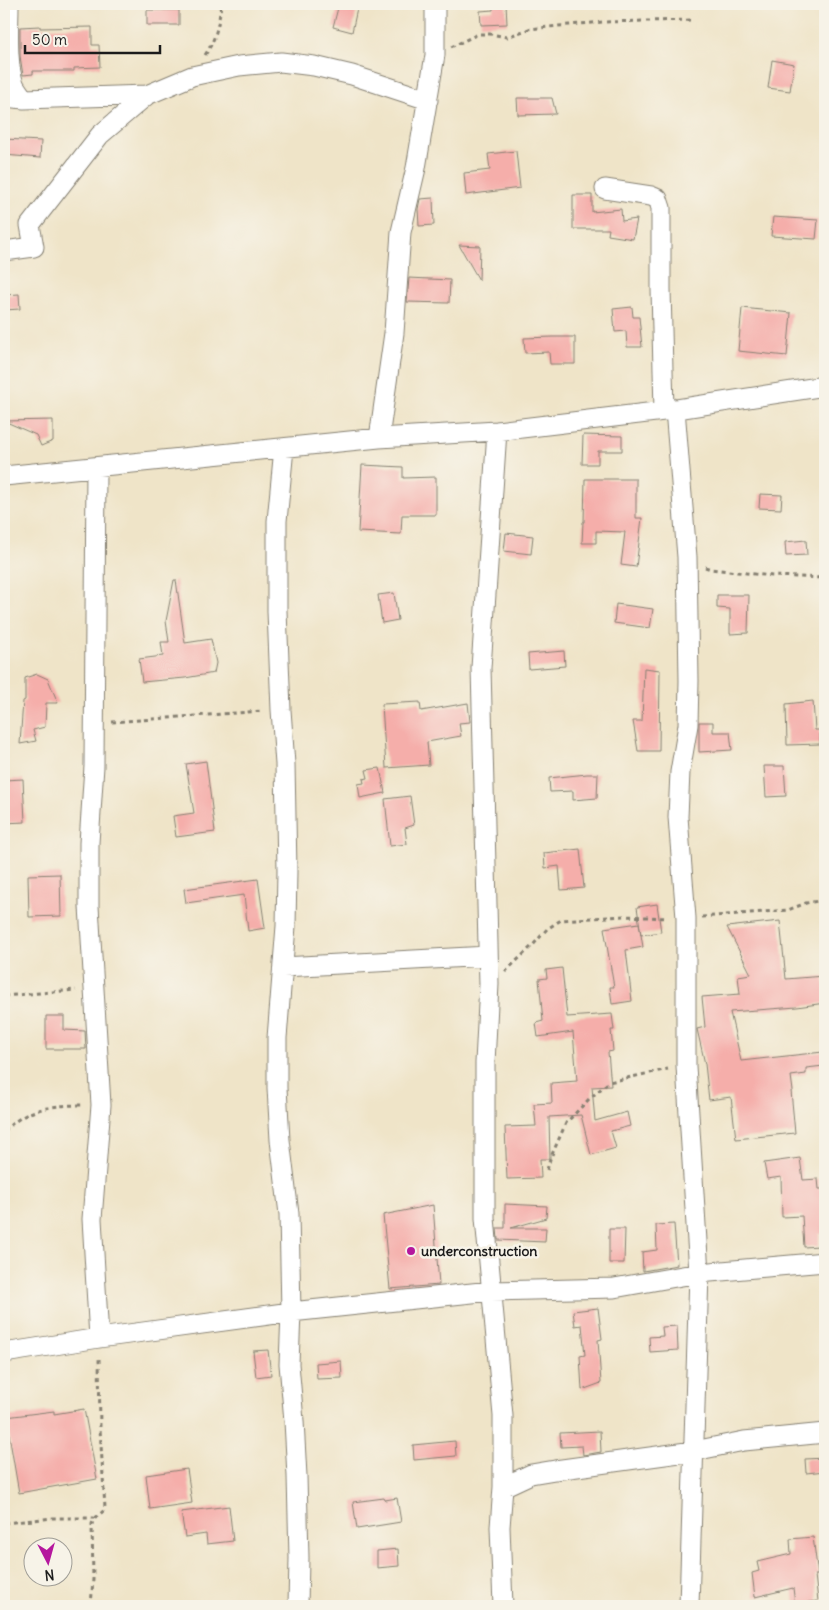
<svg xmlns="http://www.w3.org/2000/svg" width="829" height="1610" font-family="Delius,sans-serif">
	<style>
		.building { fill: #f5aeaa }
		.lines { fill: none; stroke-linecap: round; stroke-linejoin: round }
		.street-casing { stroke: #868072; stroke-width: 21 }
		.path { stroke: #868072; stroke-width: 3; stroke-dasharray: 4 4; stroke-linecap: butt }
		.street { stroke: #fff; stroke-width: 19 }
		.poi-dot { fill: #b5179e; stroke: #f7f3e8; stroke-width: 2 }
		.labels { text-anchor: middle; stroke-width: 5; stroke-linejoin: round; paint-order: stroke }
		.poi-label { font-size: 14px; font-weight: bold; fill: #1c1c1c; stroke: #f7f3e8; text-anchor: start }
	</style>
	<rect width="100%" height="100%" fill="#f7f3e8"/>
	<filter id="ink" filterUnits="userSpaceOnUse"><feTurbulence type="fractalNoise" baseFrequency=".02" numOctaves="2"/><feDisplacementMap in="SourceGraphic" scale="10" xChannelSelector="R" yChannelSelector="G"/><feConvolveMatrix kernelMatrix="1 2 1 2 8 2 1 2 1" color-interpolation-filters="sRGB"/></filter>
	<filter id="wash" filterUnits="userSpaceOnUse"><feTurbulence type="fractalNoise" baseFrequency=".0096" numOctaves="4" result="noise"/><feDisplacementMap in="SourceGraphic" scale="20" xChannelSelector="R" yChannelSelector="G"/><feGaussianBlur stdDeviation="1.12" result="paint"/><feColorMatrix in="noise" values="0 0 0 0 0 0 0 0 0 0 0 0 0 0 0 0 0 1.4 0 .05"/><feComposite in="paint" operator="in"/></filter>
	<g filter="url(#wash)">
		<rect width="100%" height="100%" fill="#efe4c8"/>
		<g id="blocks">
			<!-- building -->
			<path class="building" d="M339,4H358L352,32L333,27Z
				M493,4H506L507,24L481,25L480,11L493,10Z
				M147,10H179V25H147Z
				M40,26V28L92,27V45H99L100,67L74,68V71H33V74L23,75L20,56V27Z
				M772,60L794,64L790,91L768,88Z
				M517,98H552L556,114L518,115Z
				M4,139L41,141L40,158L4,155Z
				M516,151L520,188L466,195L464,173L490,170L488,154Z
				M573,195H592V212L621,209L622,221L637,219L633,239L608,235L609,229H573Z
				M433,198L434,225L419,226L418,209L420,199Z
				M773,217L818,220L816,239L771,236Z
				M459,245L480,246L479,280Z
				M409,278L450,280L449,303L407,302Z
				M19,294L20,309L4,310V295Z
				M632,307L633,317H639L642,347H627L626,331L615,332L613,309Z
				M742,308L791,313L787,356L738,351Z
				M553,337H575V364H550L549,352L525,353L524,338Z
				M53,420V441L41,446L36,435L4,421Z
				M583,435L622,436V451H598V464H582Z
				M362,465L403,467V478L436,477V515H402L401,534L358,532Z
				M585,479H636V518H642L636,567L621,565L625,532L596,531V543H582L583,522H584Z
				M760,494L782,495L781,509L759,508Z
				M506,533L533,536L531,554L504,551Z
				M806,540L807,555L786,556L785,542Z
				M174,580H176L185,643L211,639L216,663L214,673L185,678L142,682L139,659L163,656L161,642H169L166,621Z
				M394,593L398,620L382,623L378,595Z
				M717,595H749L748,633L730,634V609L717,608Z
				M616,604L653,609L650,628L614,623Z
				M564,651L565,666L529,669L528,654Z
				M644,668L660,670L659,751H638L633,721H642Z
				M37,674L48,679L58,703H46L45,727L33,730L36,741L20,744L23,701L25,700V678Z
				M813,701L815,730H820V744L787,745L786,704Z
				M420,702L421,711L468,703L470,722L459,723L461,736L427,742L429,765L386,768L382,704Z
				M699,722H713V732H730L732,750L699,752Z
				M206,761L215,832L176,837L173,816L194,813L186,764Z
				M764,766H784L786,796L766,797Z
				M380,768L385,793L360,798L358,784L364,783L363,779L368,778L366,770Z
				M587,774H598L597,798L573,800V791L550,792L549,778Z
				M23,779L25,822L4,823V780Z
				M410,796L414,825L405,828L407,844L390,846L385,799Z
				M580,849L584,888L561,890L559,866L545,868L544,853Z
				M60,874L61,916L29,917L28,875Z
				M258,879L265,928L248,931L244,895L186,903L184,889Z
				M657,904L661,932L641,935L637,907Z
				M780,921L786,979L824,976L825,1003L797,1007L730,1012L741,1061L823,1052L824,1066L806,1068V1074L791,1076L793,1091H791L795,1133L736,1139L731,1097L709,1100L705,1064L697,1029L705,1027L702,997L740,994L738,976L751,974L727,927Z
				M639,923L643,947L626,950L632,1001L612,1004L610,987H614L604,928Z
				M562,968L567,1017L612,1014L614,1030H611L613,1051L608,1052L611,1086L592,1087L595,1121L627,1112L630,1126L611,1131L616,1148L591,1155L581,1115L549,1117L550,1159H540L541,1178L507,1179L505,1127L536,1126L534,1104L552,1103L551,1083L577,1081L573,1032L538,1037L536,1023L543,1021L539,979L547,978L546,970Z
				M46,1016H64V1030L85,1031L86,1049H46Z
				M800,1158L803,1180L818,1179L819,1189H825V1234H819V1246L804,1247L802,1216L782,1217L781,1177L767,1179L764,1163Z
				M505,1204L547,1206L546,1218L511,1228H546L545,1242L498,1240L497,1228H505Z
				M433,1205L439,1285L390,1289L383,1215Z
				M674,1224L677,1265L643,1271L642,1252L657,1250L656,1225Z
				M609,1229H625L624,1263H609Z
				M598,1308L602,1339L598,1340L601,1383L582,1390L580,1356L585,1355L582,1325L575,1326L573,1311Z
				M677,1326L678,1350L650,1352L649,1337L663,1336L662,1327Z
				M268,1350L271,1375L256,1377L253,1351Z
				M341,1361L342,1378L317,1379L316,1363Z
				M84,1409L97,1479L19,1493L6,1417L54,1411V1414Z
				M600,1431L601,1452L583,1455L582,1446L561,1447L560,1433Z
				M455,1441L456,1456L414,1460L413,1445Z
				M825,1458V1471L806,1473L805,1459Z
				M187,1469L192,1503L150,1509L146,1475Z
				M384,1498L385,1500L397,1498L401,1522L357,1529L353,1502Z
				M229,1506L233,1541L207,1544L206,1534L185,1537L181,1512Z
				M813,1537L818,1575H815L818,1601L795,1604L793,1588L755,1597L752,1573L759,1571L757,1562L791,1554L790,1539Z
				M398,1549L399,1566L377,1568V1551Z"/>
		</g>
	</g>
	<g filter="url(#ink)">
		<use href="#blocks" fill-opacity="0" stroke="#868072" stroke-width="1"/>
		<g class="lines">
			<!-- street casing -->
			<g class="street-casing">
				<path id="street" d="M9,4C9,25 6,67 15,86C18,91 21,95 24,99
					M4,97L24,99L147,95
					M605,189L651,196L658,199L661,208V289L664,411
					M4,251L34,247L30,225L100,135L147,95L192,76L239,66L281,62L314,66L352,75L428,100
					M675,409L687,557L689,681L688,725L680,772L678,817L686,918V1066L699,1273L689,1606
					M497,431L481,668L489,984L485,1063V1218L503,1416V1487L500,1527L503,1606
					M379,438L394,333L401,232L416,168L435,55V4
					M284,448L277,521V611L281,710L285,764L287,871L286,926L277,1038V1088L280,1140L289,1214L291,1312L289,1364L294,1421L297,1476L299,1558L298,1606
					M96,467L94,766L89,843V906L101,1105L92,1219L99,1338
					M4,476L379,438L497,431L664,411L825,386
					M283,967L488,956
					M4,1353L99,1338L291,1312L491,1291L614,1288L699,1273L825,1262
					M503,1487L531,1474L555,1470L694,1451L744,1441L825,1433"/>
			</g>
			<!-- path -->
			<path class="path" d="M451,47L478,34H490L507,37L529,29L569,25L603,22L692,20
				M205,55C216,39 219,23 221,4
				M705,567L711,569L772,576L825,578
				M112,722L263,711
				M702,917L788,910L806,903L825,900
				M505,972L533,945L547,929L561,920L625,916L668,918
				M4,996L76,990
				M4,1131C27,1108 52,1105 83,1105
				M547,1170L550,1159L566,1123L589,1099L609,1082L668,1069
				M4,1523L53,1518H94
				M91,1606L93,1579L92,1524C95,1515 102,1515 105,1508L100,1429L99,1356"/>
			<!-- street -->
			<use href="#street" class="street"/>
		</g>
	</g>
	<!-- markers -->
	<circle class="poi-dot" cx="411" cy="1251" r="5"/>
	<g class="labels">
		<!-- poi labels -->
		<g class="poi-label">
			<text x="421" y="1256">underconstruction</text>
		</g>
	</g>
	<!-- margin -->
	<rect width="829" height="1610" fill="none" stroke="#f7f3e8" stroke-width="20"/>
	<!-- north arrow -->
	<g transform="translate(48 1562) rotate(174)"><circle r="24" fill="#f7f3e8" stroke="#9f9d96"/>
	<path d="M0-4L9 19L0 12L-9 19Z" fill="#b5179e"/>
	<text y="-8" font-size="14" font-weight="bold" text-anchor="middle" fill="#1c1c1c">N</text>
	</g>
	<!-- scale -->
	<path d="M25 45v8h135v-8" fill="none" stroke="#1c1c1c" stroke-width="2.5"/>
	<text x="32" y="45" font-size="15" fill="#1c1c1c" stroke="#f7f3e8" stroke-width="4" paint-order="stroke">50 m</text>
</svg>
